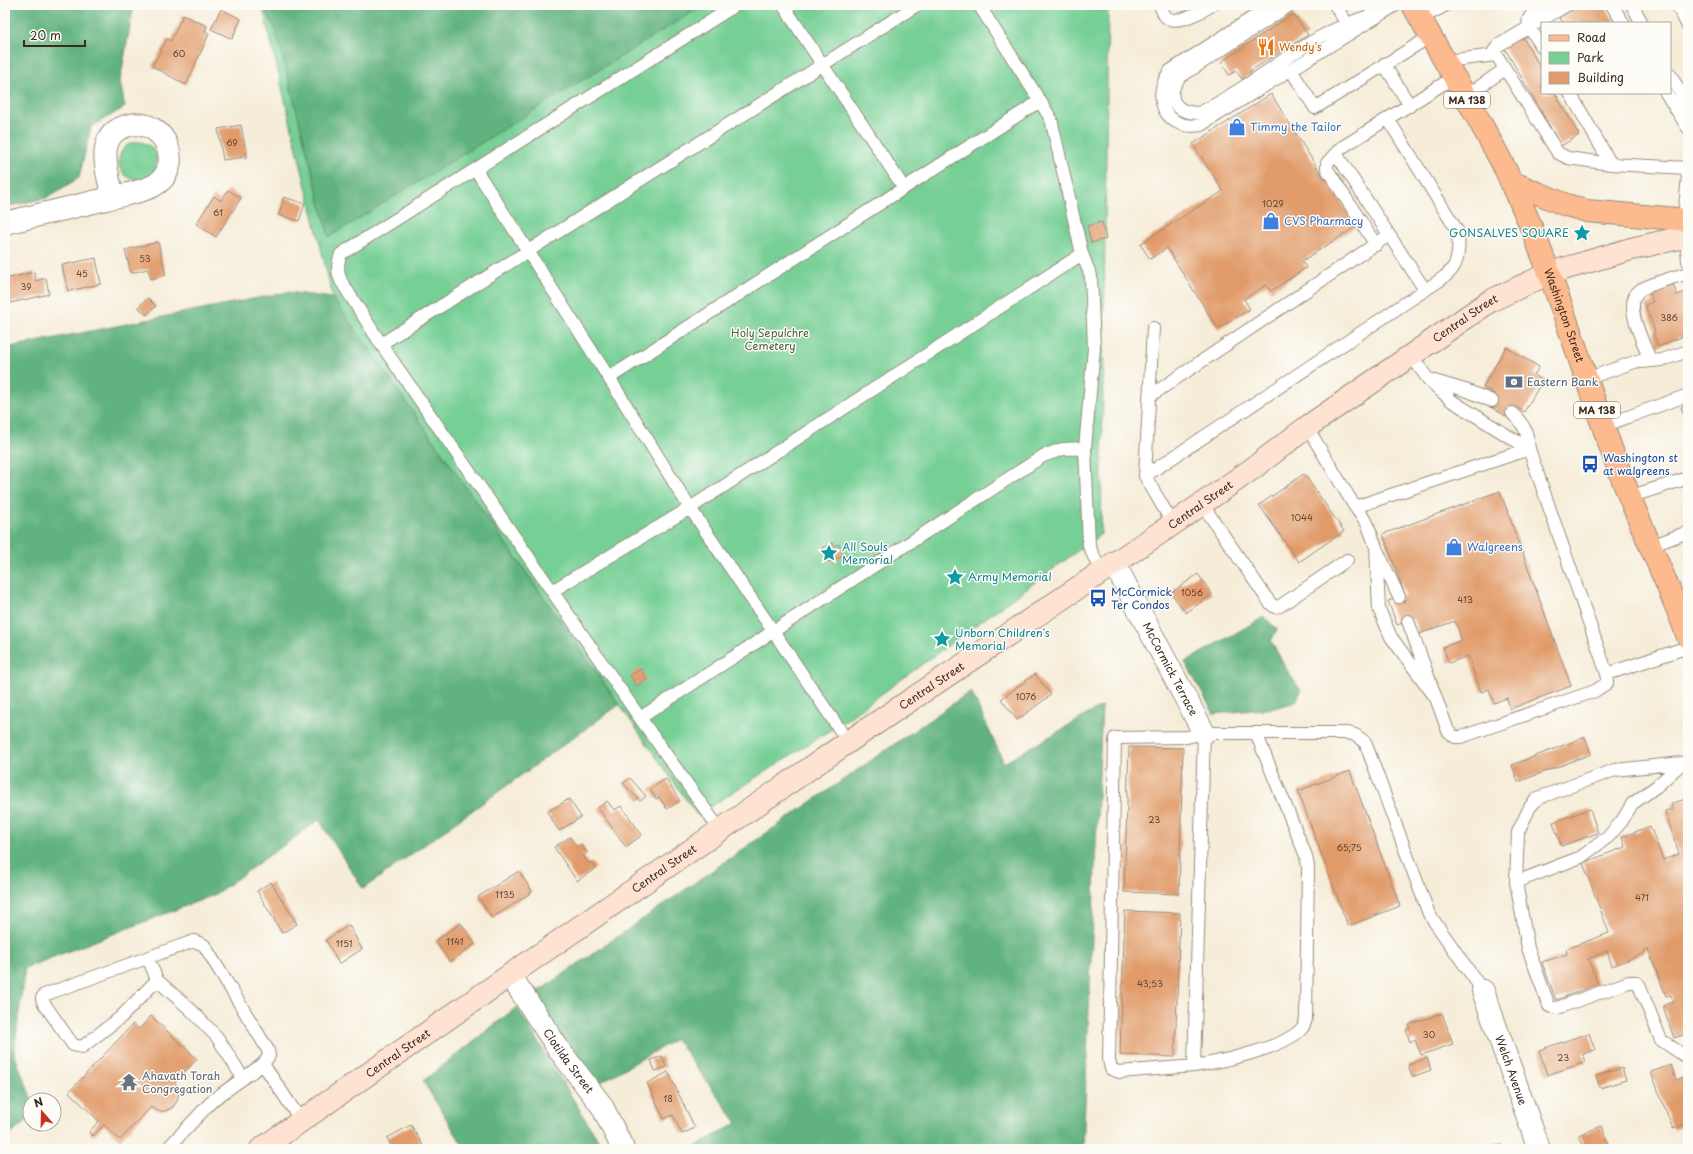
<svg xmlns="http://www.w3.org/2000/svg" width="1693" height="1154" font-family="'Playpen Sans',sans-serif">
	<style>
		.green { fill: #76cf95; stroke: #587c5a }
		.forest { fill: #60b27e; stroke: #4e6e4e }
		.building { fill: #e19b6a }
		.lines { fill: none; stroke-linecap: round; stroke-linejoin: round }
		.lane-casing { stroke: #988c7c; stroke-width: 14 }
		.street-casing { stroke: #988c7c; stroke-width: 24 }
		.secondary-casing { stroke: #988c7c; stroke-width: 24 }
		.primary-casing { stroke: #988c7c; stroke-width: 24 }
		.lane { stroke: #fff; stroke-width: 12 }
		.street { stroke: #fff; stroke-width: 22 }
		.secondary { stroke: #fee3d2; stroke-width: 22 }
		.primary { stroke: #fcba8e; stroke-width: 22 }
		.labels { text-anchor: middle; stroke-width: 3; stroke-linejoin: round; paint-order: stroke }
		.number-label { font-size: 9px; fill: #644631 }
		.shield { fill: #fdfcf7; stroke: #75695f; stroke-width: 1 }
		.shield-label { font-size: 10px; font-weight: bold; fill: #3b2a1e }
		.food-label { font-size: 11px; fill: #c56008; stroke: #fdfcf7; text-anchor: start }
		.shop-label { font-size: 11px; fill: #366cbe; stroke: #fdfcf7; text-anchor: start }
		.culture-label { font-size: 11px; fill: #0d838f; stroke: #fdfcf7; text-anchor: start }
		.street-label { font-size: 11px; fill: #3b2a1e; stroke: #fdfcf7 }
		.park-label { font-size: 11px; fill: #4d5c42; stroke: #fdfcf7 }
		.service-label { font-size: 11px; fill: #4e5e75; stroke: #fdfcf7; text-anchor: start }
		.transit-label { font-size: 11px; fill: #164399; stroke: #fdfcf7; text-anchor: start }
		.worship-label { font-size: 11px; fill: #5b616d; stroke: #fdfcf7; text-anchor: start }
	</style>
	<rect width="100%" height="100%" fill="#fdfcf7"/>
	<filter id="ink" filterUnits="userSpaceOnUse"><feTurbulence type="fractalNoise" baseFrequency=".025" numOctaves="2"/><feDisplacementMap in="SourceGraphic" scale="8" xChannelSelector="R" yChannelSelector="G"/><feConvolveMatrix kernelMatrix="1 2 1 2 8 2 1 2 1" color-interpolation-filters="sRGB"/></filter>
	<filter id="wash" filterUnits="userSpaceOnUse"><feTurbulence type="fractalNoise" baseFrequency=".012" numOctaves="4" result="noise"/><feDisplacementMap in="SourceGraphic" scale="16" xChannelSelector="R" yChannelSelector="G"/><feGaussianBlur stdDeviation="0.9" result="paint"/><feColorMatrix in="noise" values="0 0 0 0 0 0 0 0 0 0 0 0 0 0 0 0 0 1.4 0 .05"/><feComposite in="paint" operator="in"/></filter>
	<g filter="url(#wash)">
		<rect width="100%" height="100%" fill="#f6edd9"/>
		<!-- green -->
		<path class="green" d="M262,5H1108L1101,534L843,722L697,815L333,298Z
			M119 161a19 19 0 1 1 38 0a19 19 0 1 1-38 0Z"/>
		<!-- forest -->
		<path class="forest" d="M5,5H134L120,81L125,107L91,127L79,178L46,198L5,207Z
			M262,5H704L329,237L276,31Z
			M288,292L333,298L619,705L363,889L319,820L214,895L25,968L14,1053L32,1100H30V1118L5,1139V348Z
			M1264,617L1277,629L1271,641L1287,670L1301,691L1296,702L1274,708L1214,714L1185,662Z
			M971,691L1004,763L1102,706L1083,1149H691L737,1123L676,1039L596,1085L529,998Z
			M517,1007L598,1140L603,1149H465L423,1081Z"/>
		<g id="blocks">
			<!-- building -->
			<path class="building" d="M1581,5H1605L1615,23H1563L1559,17Z
				M221,9L241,19L232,39L211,29Z
				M1293,14L1308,35L1250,71L1252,75L1242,79L1236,71L1229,75L1221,62Z
				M183,15L207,26L205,32L209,34L186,85L152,66L167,39L171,41Z
				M1520,32L1542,70V93H1555L1579,135L1561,146L1501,42Z
				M1271,94L1325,180L1337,172L1345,184L1335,191L1357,226L1302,261L1306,268L1271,291L1266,285L1244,299L1250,309L1218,329L1167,248L1150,259L1140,244L1223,191L1193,144Z
				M241,125L247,157L223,160L218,129Z
				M228,190L241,198L216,237L196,224L214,196L221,201Z
				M284,197L305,204L299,221L279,215Z
				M1102,222L1106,239L1091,243L1087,226Z
				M158,242L166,275L151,279L148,269L131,273L125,250Z
				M96,258L101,284L68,291L62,265Z
				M34,272L36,281L46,278L49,294L6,304L5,279Z
				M1673,284L1677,295L1688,291V334L1658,347L1653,332L1655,331L1645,305L1653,302L1649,292Z
				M148,298L156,306L147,315L138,307Z
				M1506,347L1539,367L1534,375L1543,380L1524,412L1516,407L1509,418L1489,406L1496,395L1483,387Z
				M1688,404V436L1683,423L1687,422L1681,407Z
				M1304,474L1344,531L1299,562L1259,505Z
				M1500,491L1571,686L1510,709L1507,698L1494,703L1489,689L1481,692L1468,656L1449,663L1443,647L1462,640L1455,621L1419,634L1413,619L1397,625L1388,601L1405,595L1383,534Z
				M833,543L834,546L838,544L844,556L829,562L822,548Z
				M1198,574L1212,594L1186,613L1171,593Z
				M641,669L647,680L636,686L630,675Z
				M1035,674L1051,695L1017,720L1001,699Z
				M1585,737L1591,754L1518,782L1512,765Z
				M1129,747L1183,748L1179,894L1124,892Z
				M1350,771L1400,906L1348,926L1298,791Z
				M630,778L646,796L640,801L623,783Z
				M666,779L680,801L667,809L659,797L656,799L650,789Z
				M1688,798V1033L1674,1038L1663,1006L1673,1001L1671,995L1666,996L1648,949L1644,951L1645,953L1612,966L1607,951L1588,959L1598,984L1556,1000L1542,962L1567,954L1566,949L1609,933L1583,863L1625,847L1622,837L1650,826L1663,860L1679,854L1665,811L1673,809L1671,804Z
				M569,799L581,817L559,831L547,812Z
				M607,801L614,810L621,806L642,835L626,847L598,808Z
				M1590,809L1598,833L1561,846L1553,822Z
				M570,837L577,847L581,844L587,853L583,856L589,864L591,862L596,868L577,881L554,847Z
				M519,871L532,892L492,918L478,897Z
				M271,882L297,924L282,933L257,891Z
				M1125,911L1180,913L1175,1057L1120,1055Z
				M461,923L475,944L450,962L435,941Z
				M349,925L362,949L339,964L326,940Z
				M1442,1013L1453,1044L1421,1055L1415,1040L1410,1042L1406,1030L1410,1028L1409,1025Z
				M151,1016L197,1059L175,1082L179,1091L177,1101L173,1107L165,1111H158L151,1107L120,1140L104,1125L93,1136L89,1132L99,1121L69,1092L133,1024L139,1029Z
				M1589,1033L1595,1050L1583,1054L1586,1062L1547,1075L1539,1050Z
				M662,1056L666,1067L655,1071L651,1060Z
				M1427,1058L1431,1070L1412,1077L1408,1065Z
				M1671,1065L1676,1080L1684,1077L1688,1087V1096L1683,1098L1688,1110V1123L1673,1129L1651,1072Z
				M1622,1068L1626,1080L1600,1088L1596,1076Z
				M668,1072L695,1128L682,1134L673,1115L664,1119L647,1083Z
				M411,1125L425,1149H393L387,1138Z
				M1602,1126L1611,1149H1585L1579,1135Z
				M1502,1145L1503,1149H1482V1148Z"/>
		</g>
	</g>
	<g filter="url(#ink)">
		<use href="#blocks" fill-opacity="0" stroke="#988c7c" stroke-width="1"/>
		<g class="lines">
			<!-- lane casing -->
			<g class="lane-casing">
				<path id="lane" d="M736,5L341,254C337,265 337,271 341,281L381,344L917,5
					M979,5L1040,101
					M1160,5C1162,9 1163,14 1166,17C1176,26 1203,11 1212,5
					M1272,5L1170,71C1150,98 1166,131 1201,125L1396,5
					M1290,5L1180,77C1164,97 1175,113 1199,113C1259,84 1308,32 1373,15
					M1335,5L1347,24L1348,31
					M1567,5L1499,45L1494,51L1558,153L1568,158L1611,164
					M1612,5L1623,23
					M1632,5L1642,23
					M1677,5L1688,26
					M1420,19L1446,5
					M1542,47C1529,25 1518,20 1545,5
					M1446,61L1496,55
					M1384,64L1410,106
					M1291,70L1315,108L1431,36
					M1670,74L1688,107
					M1570,93L1611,164L1688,168
					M1666,93L1688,128
					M1465,97L1505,69
					M1388,119L1458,232C1461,268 1453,272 1425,290L1339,158L1337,152L1341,148L1454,77
					M1337,152L1327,163V169L1376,245
					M476,170L609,378L904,188L783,5
					M1684,219L1688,176L1685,168
					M1686,236L1688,261
					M1082,254L1091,276L1094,348L1085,448L1089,546L1101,572
					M1153,328L1145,476L1425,290
					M381,344L552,591
					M1410,354L1428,379L1452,401L1529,449
					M1641,362L1662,360L1688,351
					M609,378L690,508L1082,254L1051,119L1040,101L904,188
					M1586,379L1649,357C1643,342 1623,303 1639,291C1648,284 1676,277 1688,273
					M1431,380L1468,391L1492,401
					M1150,396L1389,235
					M1512,413C1525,426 1527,430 1529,449L1607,674L1688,647
					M1603,426L1688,395
					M1307,427L1355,507L1367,523L1376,547L1379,609L1391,637L1436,698
					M1145,476L1173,524
					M1629,497L1688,478
					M1202,504L1270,603L1275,607L1280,606L1347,560
					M1355,507L1529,449
					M1651,546L1688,532
					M1378,552L1399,597
					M1408,621L1448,731L1455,737H1461L1595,691L1607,683V674
					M640,718L720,830
					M1256,733H1348L1355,735L1365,742L1429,914L1483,991
					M848,742L690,508L552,591L640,718L1043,456L1063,449L1085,448
					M1688,761L1682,763L1615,770L1538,798L1530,807L1518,832L1516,882L1528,948L1549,1006L1557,1008L1629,982H1635L1639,985L1661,1040L1688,1058
					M1516,882L1581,857L1608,837L1622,821L1632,804L1657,786L1682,763
					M148,958L157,980L191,1010L217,1037L243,1078
					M157,980L121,1017L82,1047L73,1045L43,1002L42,998L44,995L194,941L204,945L268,1050L269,1056L263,1064
					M1194,1066L1119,1072L1111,1069L1109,1060L1115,738L1187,737L1204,733H1256L1306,856L1308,867L1306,1019C1305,1022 1304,1026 1302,1028C1286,1048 1219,1062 1194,1066L1204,733
					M167,1149L213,1100L263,1064L302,1122"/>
			</g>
			<!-- street casing -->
			<g class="street-casing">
				<g id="street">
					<path d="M5,223C39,215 72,207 106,199C120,195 139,193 153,186C186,169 166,118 130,125C93,133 107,172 113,197"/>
					<path id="s1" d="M1114,563L1204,733"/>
					<path id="s2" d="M510,975L560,1051L602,1106L623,1149"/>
					<path id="s3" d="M1483,991L1539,1149"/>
				</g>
			</g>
			<!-- secondary casing -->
			<g class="secondary-casing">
				<g id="secondary">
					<path id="s4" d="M261,1149L510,975L848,742L1173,524L1252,469L1307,427L1490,301L1550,273L1631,249L1688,236"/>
				</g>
			</g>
			<!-- primary casing -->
			<g class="primary-casing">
				<g id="primary">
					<path id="s5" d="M1413,5C1445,64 1482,120 1511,181C1554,273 1582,372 1618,467C1639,525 1667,579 1688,637"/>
					<path d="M1511,182L1566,205L1587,211L1688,220"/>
				</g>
			</g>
			<!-- lane -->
			<use href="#lane" class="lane"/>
			<!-- street -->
			<use href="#street" class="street"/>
			<!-- secondary -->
			<use href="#secondary" class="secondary"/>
			<!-- primary -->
			<use href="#primary" class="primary"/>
		</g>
	</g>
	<!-- icons -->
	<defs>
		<g id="restaurant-bare" transform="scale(1.38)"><path d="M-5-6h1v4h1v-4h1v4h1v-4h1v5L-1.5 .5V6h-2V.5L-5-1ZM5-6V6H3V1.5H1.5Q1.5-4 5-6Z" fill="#e8710a" stroke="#fdfcf7" stroke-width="2.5" paint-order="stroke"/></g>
		<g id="shop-bare" transform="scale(1.38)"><path d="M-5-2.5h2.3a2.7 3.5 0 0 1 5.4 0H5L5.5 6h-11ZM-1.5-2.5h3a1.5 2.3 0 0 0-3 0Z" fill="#3f7fe0" stroke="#fdfcf7" stroke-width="2.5" paint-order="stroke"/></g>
		<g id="sight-bare" transform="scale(1.38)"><path d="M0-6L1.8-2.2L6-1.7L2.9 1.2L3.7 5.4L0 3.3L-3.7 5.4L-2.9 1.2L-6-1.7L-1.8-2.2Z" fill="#0f9aa8" stroke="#fdfcf7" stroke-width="2.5" paint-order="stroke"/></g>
		<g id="bank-bare" transform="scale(1.38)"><path d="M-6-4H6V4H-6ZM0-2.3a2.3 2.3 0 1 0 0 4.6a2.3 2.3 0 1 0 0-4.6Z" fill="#5c6f8a" stroke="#fdfcf7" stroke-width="2.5" paint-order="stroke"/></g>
		<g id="bus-bare" transform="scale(1.38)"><path d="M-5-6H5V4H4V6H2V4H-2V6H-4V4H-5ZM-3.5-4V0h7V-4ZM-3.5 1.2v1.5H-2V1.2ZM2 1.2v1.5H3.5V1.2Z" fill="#1a4fb4" stroke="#fdfcf7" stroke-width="2.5" paint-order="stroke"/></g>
		<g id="temple-bare" transform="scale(1.38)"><path d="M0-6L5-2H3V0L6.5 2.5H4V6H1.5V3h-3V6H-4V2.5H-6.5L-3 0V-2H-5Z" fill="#6b7280" stroke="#fdfcf7" stroke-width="2.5" paint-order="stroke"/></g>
	</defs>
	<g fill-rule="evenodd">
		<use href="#restaurant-bare" x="1266" y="47"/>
		<use href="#shop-bare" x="1237" y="127"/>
		<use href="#shop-bare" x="1271" y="221"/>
		<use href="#sight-bare" x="1582" y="233"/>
		<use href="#bank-bare" x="1514" y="382"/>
		<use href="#bus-bare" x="1590" y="464"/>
		<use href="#shop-bare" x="1454" y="547"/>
		<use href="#sight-bare" x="829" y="553"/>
		<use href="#sight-bare" x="955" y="577"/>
		<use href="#bus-bare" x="1098" y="598"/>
		<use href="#sight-bare" x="942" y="639"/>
		<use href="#temple-bare" x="129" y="1082"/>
	</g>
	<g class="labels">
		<!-- number labels -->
		<g class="number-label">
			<text x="179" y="57">60</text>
			<text x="232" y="146">69</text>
			<text x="1273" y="207">1029</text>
			<text x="218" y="216">61</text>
			<text x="145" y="262">53</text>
			<text x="82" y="277">45</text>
			<text x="26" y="290">39</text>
			<text x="1669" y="321">386</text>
			<text x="1302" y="521">1044</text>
			<text x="1192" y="596">1056</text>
			<text x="1465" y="603">413</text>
			<text x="1026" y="700">1076</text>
			<text x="1154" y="823">23</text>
			<text x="1349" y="851">65;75</text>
			<text x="505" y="898">1135</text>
			<text x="1642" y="901">471</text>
			<text x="455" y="945">1141</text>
			<text x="344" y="947">1151</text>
			<text x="1150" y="987">43;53</text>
			<text x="1429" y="1038">30</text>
			<text x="1563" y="1061">23</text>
			<text x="668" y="1102">18</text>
		</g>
		<!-- shield labels -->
		<g class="shield">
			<rect x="1444" y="92" width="46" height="16" rx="3"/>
			<rect x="1574" y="402" width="46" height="16" rx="3"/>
		</g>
		<g class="shield-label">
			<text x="1467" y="104">MA 138</text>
			<text x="1597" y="414">MA 138</text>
		</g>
		<!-- food labels -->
		<g class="food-label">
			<text x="1279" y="51">Wendy's</text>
		</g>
		<!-- shop labels -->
		<g class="shop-label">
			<text x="1250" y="131">Timmy the Tailor</text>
			<text x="1284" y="225">CVS Pharmacy</text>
			<text x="1467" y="551">Walgreens</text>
		</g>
		<!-- culture labels -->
		<g class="culture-label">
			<text x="1569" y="237" text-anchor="end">GONSALVES SQUARE</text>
			<text x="842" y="551">All Souls<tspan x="842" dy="13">Memorial</tspan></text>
			<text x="968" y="581">Army Memorial</text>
			<text x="955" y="637">Unborn Children's<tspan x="955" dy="13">Memorial</tspan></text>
		</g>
		<!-- street labels -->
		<g class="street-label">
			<text dy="4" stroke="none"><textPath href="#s5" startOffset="346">Washington Street</textPath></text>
			<text dy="4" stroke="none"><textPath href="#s4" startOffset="1463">Central Street</textPath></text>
			<text dy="4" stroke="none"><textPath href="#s4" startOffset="1139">Central Street</textPath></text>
			<text dy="4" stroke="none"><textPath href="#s1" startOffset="120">McCormick Terrace</textPath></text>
			<text dy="4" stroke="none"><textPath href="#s4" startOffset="815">Central Street</textPath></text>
			<text dy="4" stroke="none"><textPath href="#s4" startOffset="491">Central Street</textPath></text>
			<text dy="4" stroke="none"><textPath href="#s4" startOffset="167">Central Street</textPath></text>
			<text dy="4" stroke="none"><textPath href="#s2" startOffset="104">Clotilda Street</textPath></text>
			<text dy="4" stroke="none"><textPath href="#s3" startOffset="84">Welch Avenue</textPath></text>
		</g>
		<!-- park labels -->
		<g class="park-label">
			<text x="770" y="337">Holy Sepulchre<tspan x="770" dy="13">Cemetery</tspan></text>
		</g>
		<!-- service labels -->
		<g class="service-label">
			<text x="1527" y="386">Eastern Bank</text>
		</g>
		<!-- transit labels -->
		<g class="transit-label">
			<text x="1603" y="462">Washington st<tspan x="1603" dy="13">at walgreens</tspan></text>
			<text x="1111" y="596">McCormick<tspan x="1111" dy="13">Ter Condos</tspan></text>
		</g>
		<!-- worship labels -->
		<g class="worship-label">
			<text x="142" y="1080">Ahavath Torah<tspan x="142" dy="13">Congregation</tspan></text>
		</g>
	</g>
	<!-- margin -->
	<rect width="1693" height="1154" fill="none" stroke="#fdfcf7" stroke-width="20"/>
	<!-- legend -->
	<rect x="1541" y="22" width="130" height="72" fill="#fdfcf7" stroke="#afa8a0"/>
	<rect x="1549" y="35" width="20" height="6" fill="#fcba8e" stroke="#afa8a0"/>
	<text x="1577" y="42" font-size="12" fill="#3b2a1e">Road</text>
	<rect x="1549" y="52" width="20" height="12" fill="#76cf95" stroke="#afa8a0"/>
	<text x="1577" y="62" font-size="12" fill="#3b2a1e">Park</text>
	<rect x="1549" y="72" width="20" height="12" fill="#e19b6a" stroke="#afa8a0"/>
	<text x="1577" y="82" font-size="12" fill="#3b2a1e">Building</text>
	<!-- north arrow -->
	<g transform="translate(42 1112) rotate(340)"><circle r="19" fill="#fdfcf7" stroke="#afa8a0"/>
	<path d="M0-3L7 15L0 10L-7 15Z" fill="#c8321e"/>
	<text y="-6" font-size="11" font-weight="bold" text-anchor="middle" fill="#3b2a1e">N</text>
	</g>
	<!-- scale -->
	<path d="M24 40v6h61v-6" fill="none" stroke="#3b2a1e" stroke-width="2"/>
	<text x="30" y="40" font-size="12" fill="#3b2a1e" stroke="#fdfcf7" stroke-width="3" paint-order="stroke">20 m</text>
</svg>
